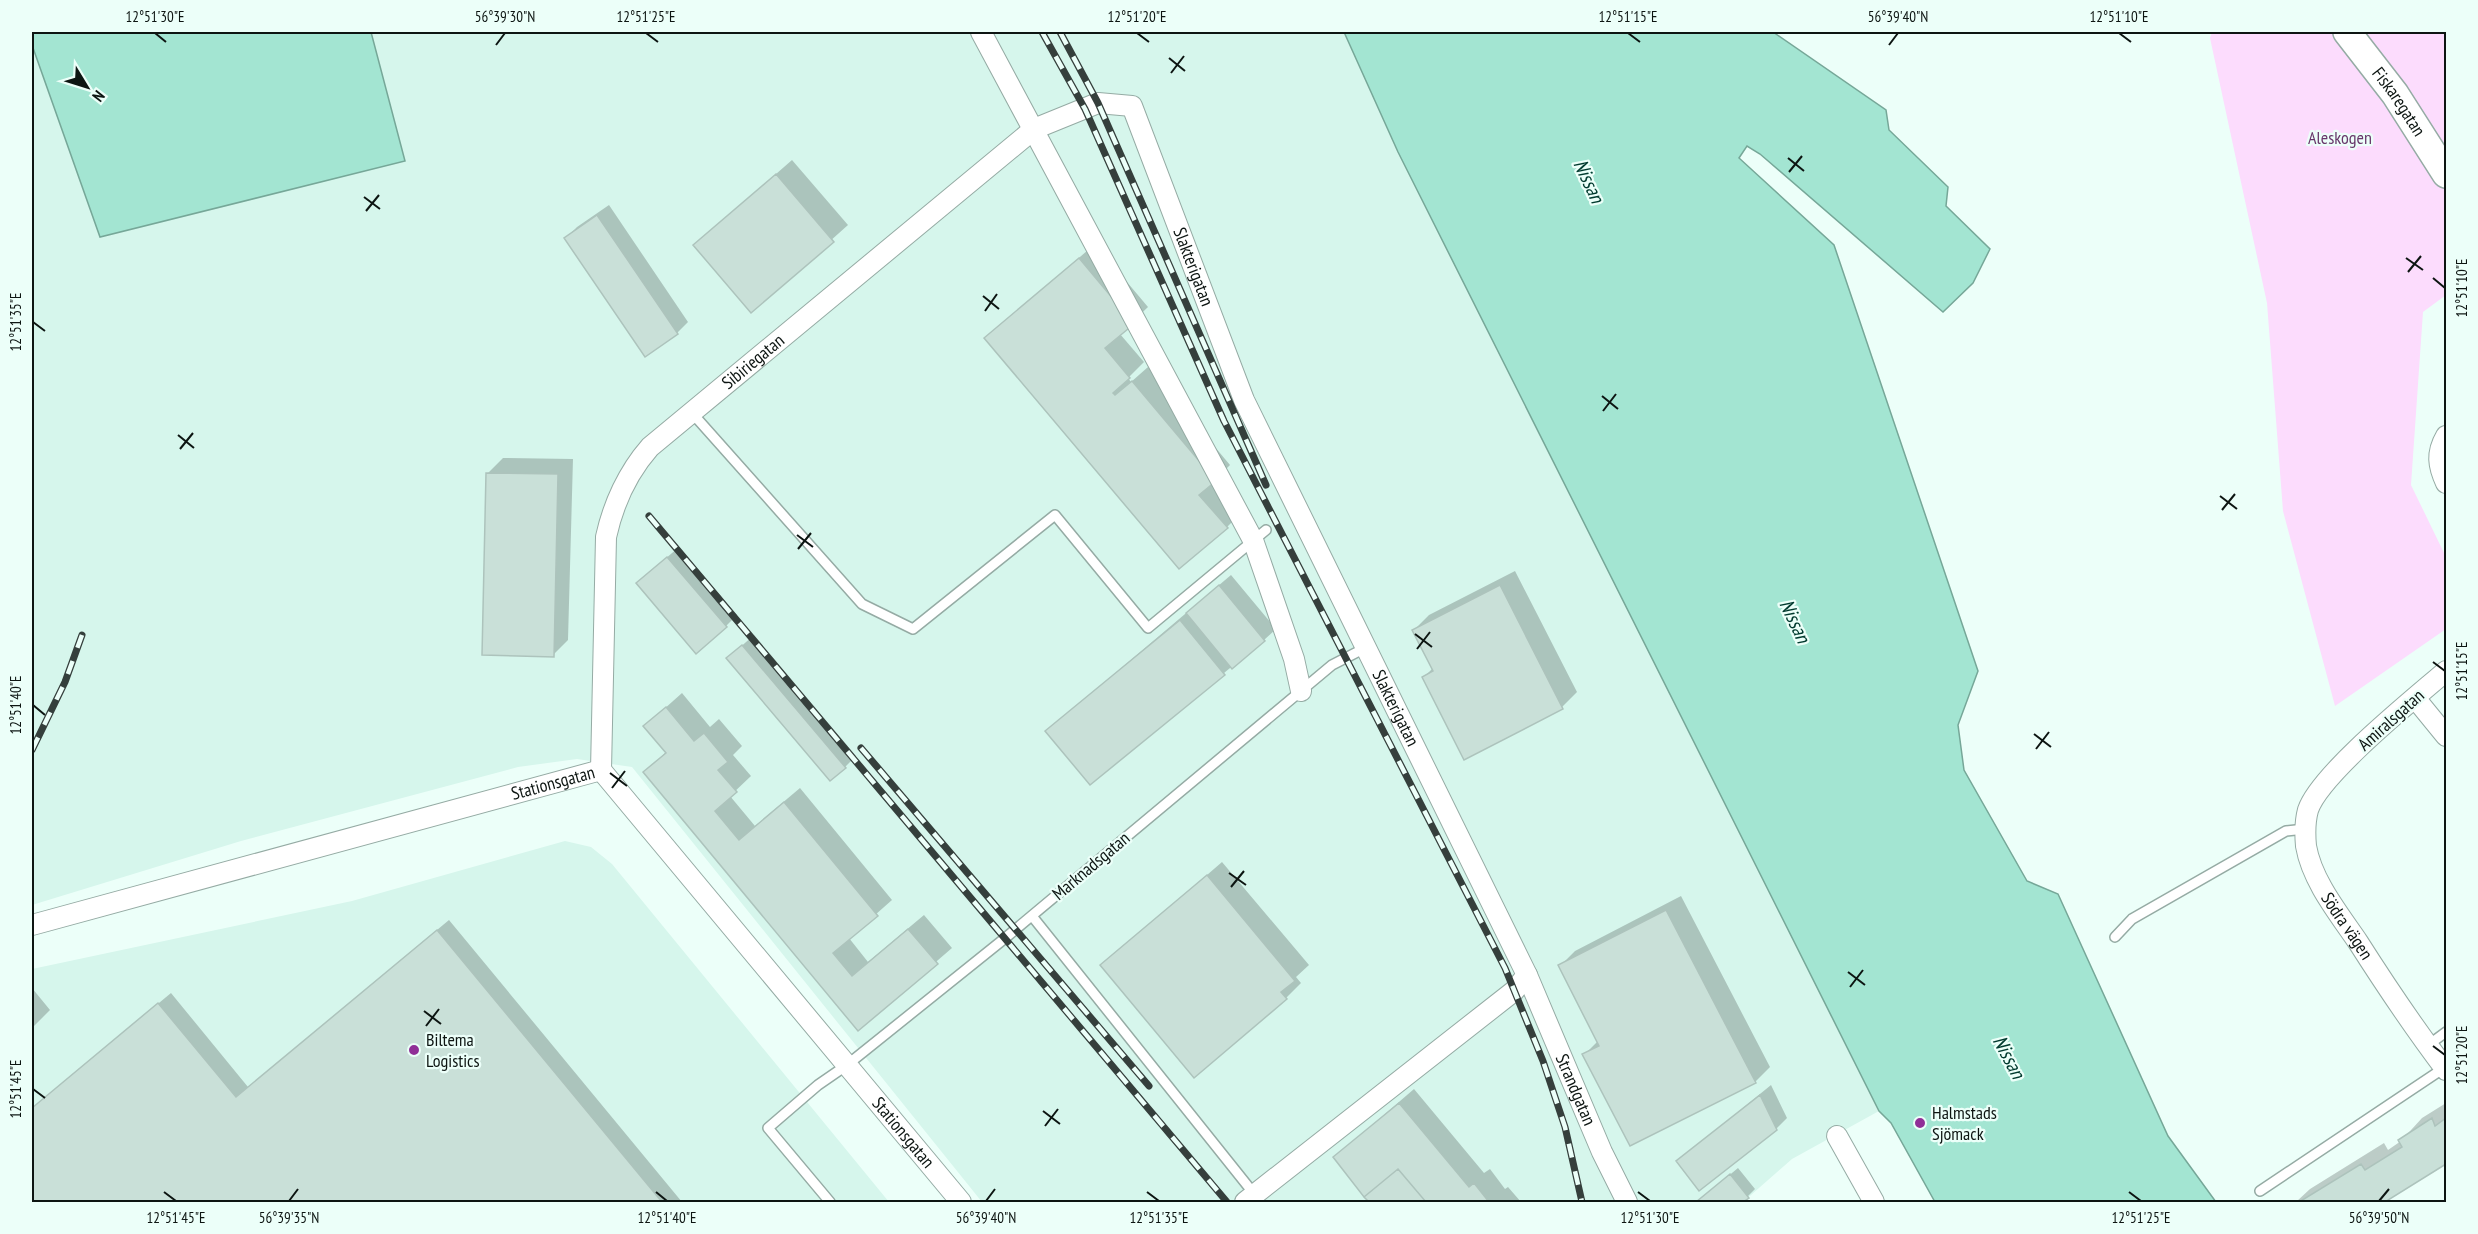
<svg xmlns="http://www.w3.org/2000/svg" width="2478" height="1234" font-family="'PT Sans Narrow',sans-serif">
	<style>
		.built { fill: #d6f6ec }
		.green { fill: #fcdcfd }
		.water { fill: #a3e5d2; stroke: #76a798; stroke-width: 1.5 }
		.shadow { fill: #0003 }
		.building { fill: #c9e0d8; stroke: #adc3bc; stroke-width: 1.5 }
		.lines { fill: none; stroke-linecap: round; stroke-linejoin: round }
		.lane-casing { stroke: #95aba4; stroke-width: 12 }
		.street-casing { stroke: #95aba4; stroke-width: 22 }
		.secondary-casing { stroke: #95aba4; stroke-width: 30 }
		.lane { stroke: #fff; stroke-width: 9 }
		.street { stroke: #fff; stroke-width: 20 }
		.secondary { stroke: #fff; stroke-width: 27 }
		.rail-casing { stroke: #353f3c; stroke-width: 7 }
		.rail { stroke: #ecfff9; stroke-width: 4.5; stroke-dasharray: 14; stroke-linecap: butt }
		.ticks { fill: none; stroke: #0d1512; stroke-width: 2 }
		.poi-dot { fill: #902f97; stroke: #ecfff9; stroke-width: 2 }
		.labels { text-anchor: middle; stroke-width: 4.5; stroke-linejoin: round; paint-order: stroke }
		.street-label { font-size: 18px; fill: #0d1512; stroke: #ecfff9 }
		.park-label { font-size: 18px; fill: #67366a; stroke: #ecfff9 }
		.poi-label { font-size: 18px; fill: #0d1512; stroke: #ecfff9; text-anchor: start }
		.water-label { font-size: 20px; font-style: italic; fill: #003a2e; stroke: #ecfff9 }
		.neatline { fill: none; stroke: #0d1512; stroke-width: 2 }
		.ticks-label { font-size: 15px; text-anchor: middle; fill: #0d1512 }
	</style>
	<rect width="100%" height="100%" fill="#ecfff9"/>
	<!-- built -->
	<path class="built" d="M371,32H1344L1398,152L1879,1111L1792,1159L1743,1202H982L632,767L577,759L518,767L241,841L32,905V45L100,237L404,161Z
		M565,841L591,847L612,864L889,1202H32V969L352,901Z"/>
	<!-- green -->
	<path class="green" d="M2212,32H2446V295L2423,312L2411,485L2446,557V629L2335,706L2283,511L2267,303L2210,38Z"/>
	<!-- water -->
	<path class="water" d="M32,32H371L405,161L100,237L32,45Z
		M1344,32H1773L1886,110L1889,130L1948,187L1946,206L1990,249L1973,283L1943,312L1760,154L1747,146L1739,158L1834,245L1978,671L1958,725L1964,770L2027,881L2058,894L2168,1136L2216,1202H1935L1891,1123L1879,1111L1398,152Z"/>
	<!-- shadow -->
	<path class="shadow" d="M792,160L848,225L752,311L695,245Z
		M609,205L688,322L677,333L566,238L577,227Z
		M1095,244L1148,307L1120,334L1144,362L1128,378L1131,382L1148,367L1230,465L1215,480L1242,512L1227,527L986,338Z
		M503,458L573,459L568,640L553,655L488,473Z
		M679,547L737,615L726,626L650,572Z
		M1515,571L1577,692L1562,707L1424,677L1433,668L1414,630L1429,615Z
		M1231,575L1276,629L1264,640L1224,673L1047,731Z
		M754,635L856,756L845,767L728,658Z
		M682,693L710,727L719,719L742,746L733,755L751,776L730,796L755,826L800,788L892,900L849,938L868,962L924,915L952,948L858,1029L645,772L666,752L645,726Z
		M1222,862L1309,965L1296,977L1301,983L1286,998L1102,966Z
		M1681,896L1770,1067L1755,1082L1584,1055L1598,1041L1560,966L1575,951Z
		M449,920L682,1202H32V1108L171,993L248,1087Z
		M32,988L50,1010L32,1028Z
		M1771,1085L1787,1118L1776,1129L1678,1161Z
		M1414,1089L1484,1173L1490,1169L1505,1189L1508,1187L1521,1202H1371L1335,1157Z
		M2446,1103V1162L2382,1202H2296L2310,1189L2384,1143L2388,1150L2401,1141L2422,1118Z
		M1738,1168L1755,1189L1748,1196L1740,1202H1697Z"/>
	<!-- building -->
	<path class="building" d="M776,174L834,242L751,313L693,245Z
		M597,215L678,334L645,357L564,238Z
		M1079,258L1134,324L1105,348L1130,378L1113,393L1115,395L1132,381L1216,481L1199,495L1228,528L1179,569L984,338Z
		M486,473L558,474L554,657L482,655Z
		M667,557L727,627L696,654L636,583Z
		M1219,585L1265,641L1232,669L1186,613Z
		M1500,585L1563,709L1464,760L1422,677L1433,671L1412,630Z
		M1180,620L1225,675L1090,785L1045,731Z
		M742,645L846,768L830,781L726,658Z
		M666,707L694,741L704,733L728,762L718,770L737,792L715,811L739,840L784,802L878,916L833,953L852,976L908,929L938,964L858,1031L643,772L666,753L643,726Z
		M1207,875L1295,981L1281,992L1287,999L1194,1078L1100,965Z
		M1666,910L1756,1083L1630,1146L1582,1054L1599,1046L1558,965Z
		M437,930L662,1202H32V1108L158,1003L236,1097Z
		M1760,1095L1777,1130L1699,1191L1676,1161Z
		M1399,1103L1469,1187L1474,1183L1489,1202H1426L1398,1169L1364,1197L1333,1157Z
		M2432,1118L2435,1126L2446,1118V1164L2385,1202H2299L2361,1164L2365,1170L2402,1147L2398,1140Z
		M1398,1169L1426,1202H1369L1364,1197Z
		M1730,1174L1749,1198L1743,1202H1696Z"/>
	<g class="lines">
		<!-- lane casing -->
		<g class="lane-casing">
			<path id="lane" d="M693,414L862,604L913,629L1055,515L1148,628L1266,530
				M1032,916L1255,1195
				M2115,937L2132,919L2286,831L2305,829
				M2427,1046L2446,1032
				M2260,1191L2444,1068
				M830,1202L768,1128L818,1085L847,1065L1004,939L1332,665L1367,647"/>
		</g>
		<!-- street casing -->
		<g class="street-casing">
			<g id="street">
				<path d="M981,32L1253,540L1294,659L1301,691"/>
				<path d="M2446,436C2436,453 2438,466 2446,483"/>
				<path id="s1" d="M2446,671C2415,698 2320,774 2308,810C2305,821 2305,835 2306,846C2312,881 2339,914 2358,942C2386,986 2415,1029 2446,1070"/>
				<path d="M2415,698L2446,736"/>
				<path id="s2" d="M601,770L606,537C613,505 628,472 650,447L1034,129L1098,103L1132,106L1244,400L1527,975L1602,1152L1627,1202"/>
				<path id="s3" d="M601,770L961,1202"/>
				<path id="s4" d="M32,925L601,770"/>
				<path d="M1837,1136L1874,1202"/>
				<path d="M1245,1202L1514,991L1527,975"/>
			</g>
		</g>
		<!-- secondary casing -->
		<g class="secondary-casing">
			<g id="secondary">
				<path id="s5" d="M2347,32L2395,94L2446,174"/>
			</g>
		</g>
		<!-- lane -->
		<use href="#lane" class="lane"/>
		<!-- street -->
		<use href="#street" class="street"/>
		<!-- secondary -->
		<use href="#secondary" class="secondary"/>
		<!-- rail casing -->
		<g class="rail-casing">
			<path id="rail" d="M1042,32L1085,109L1224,421L1505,968L1543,1061L1565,1127L1582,1202
				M1060,32L1098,103L1266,485
				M649,516L1227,1202
				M861,748L1149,1086
				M32,750L65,682L82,635"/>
		</g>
		<!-- rail -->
		<use href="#rail" class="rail"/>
	</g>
	<!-- ticks -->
	<path class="ticks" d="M155,33L166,42M646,33L658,42M1137,33L1149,42M1628,33L1640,42M2119,33L2131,42M496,45L505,33M1889,45L1898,33M1169,58L1185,71M1171,73L1184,56M1788,158L1804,171M1789,172L1802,156M364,197L380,209M366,211L379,195M2406,258L2423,270M2408,272L2421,256M2433,278L2445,288M983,296L999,309M985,311L997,294M33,322L45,331M1602,396L1618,409M1603,411L1616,394M178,435L194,448M180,449L193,433M2220,496L2237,509M2222,510L2235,494M797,535L813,547M798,549L811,533M1415,634L1432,647M1417,649L1430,632M2433,662L2445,671M33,705L45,715M2034,734L2051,747M2036,749L2049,732M610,773L627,786M612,788L625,771M1229,873L1246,885M1231,887L1244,871M1848,972L1865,985M1850,987L1863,970M424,1011L441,1024M426,1026L439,1009M2433,1046L2445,1055M33,1089L45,1098M1043,1111L1060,1124M1045,1126L1058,1109M164,1192L176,1201M656,1192L667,1201M1147,1192L1159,1201M1638,1192L1650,1201M2129,1192L2141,1201M289,1201L298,1189M986,1201L995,1189M2379,1201L2389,1189"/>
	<!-- markers -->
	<g class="poi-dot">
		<circle cx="414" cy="1050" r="6"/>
		<circle cx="1920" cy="1123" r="6"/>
	</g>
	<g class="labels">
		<!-- street labels -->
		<g class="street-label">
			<text dy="6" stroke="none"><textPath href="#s5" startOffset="87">Fiskaregatan</textPath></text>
			<text dy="6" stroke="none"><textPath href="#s2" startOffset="1108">Slakterigatan</textPath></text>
			<text dy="6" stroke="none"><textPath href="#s2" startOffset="468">Sibiriegatan</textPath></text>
			<text dy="6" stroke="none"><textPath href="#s2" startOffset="1594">Slakterigatan</textPath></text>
			<text transform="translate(2391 720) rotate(-42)" y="6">Amiralsgatan</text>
			<text dy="6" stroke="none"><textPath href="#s4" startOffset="540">Stationsgatan</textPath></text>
			<text transform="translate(1091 866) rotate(-40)" y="6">Marknadsgatan</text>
			<text dy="6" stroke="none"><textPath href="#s1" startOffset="324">Södra vägen</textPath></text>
			<text dy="6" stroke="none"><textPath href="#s2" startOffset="2016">Strandgatan</textPath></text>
			<text dy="6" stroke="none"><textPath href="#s3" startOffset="472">Stationsgatan</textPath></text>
		</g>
		<!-- park labels -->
		<g class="park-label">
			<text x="2340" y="144">Aleskogen</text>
		</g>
		<!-- poi labels -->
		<g class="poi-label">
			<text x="426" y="1046">Biltema<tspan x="426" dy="21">Logistics</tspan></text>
			<text x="1932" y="1119">Halmstads<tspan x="1932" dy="21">Sjömack</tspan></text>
		</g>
		<!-- water labels -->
		<g class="water-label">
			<text transform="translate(1589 181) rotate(65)" y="7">Nissan</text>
			<text transform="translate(1795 621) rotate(65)" y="7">Nissan</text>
			<text transform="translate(2009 1057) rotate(62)" y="7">Nissan</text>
		</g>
	</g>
	<!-- border -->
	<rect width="2478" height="1234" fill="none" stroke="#ecfff9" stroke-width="66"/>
	<!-- north arrow -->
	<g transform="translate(87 87) rotate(128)" stroke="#ecfff9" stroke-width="4.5" paint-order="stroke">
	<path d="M0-4.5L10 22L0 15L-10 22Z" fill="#0d1512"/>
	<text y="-9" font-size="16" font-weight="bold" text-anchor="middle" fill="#0d1512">N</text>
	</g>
	<rect x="33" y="33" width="2412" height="1168" class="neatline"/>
	<g class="ticks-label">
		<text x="155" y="22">12°51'30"E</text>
		<text x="505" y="22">56°39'30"N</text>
		<text x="646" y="22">12°51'25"E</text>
		<text x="1137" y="22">12°51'20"E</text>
		<text x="1628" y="22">12°51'15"E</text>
		<text x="1898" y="22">56°39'40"N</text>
		<text x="2119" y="22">12°51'10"E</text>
		<text transform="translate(2462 288) rotate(-90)" y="5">12°51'10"E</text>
		<text transform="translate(16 322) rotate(-90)" y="5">12°51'35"E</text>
		<text transform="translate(2462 671) rotate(-90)" y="5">12°51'15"E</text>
		<text transform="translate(16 705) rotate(-90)" y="5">12°51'40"E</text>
		<text transform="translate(2462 1055) rotate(-90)" y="5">12°51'20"E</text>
		<text transform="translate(16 1089) rotate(-90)" y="5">12°51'45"E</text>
		<text x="176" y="1223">12°51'45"E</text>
		<text x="289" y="1223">56°39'35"N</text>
		<text x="667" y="1223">12°51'40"E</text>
		<text x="986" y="1223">56°39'40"N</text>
		<text x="1159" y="1223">12°51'35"E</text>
		<text x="1650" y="1223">12°51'30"E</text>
		<text x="2141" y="1223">12°51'25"E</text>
		<text x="2379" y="1223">56°39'50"N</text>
	</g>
</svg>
